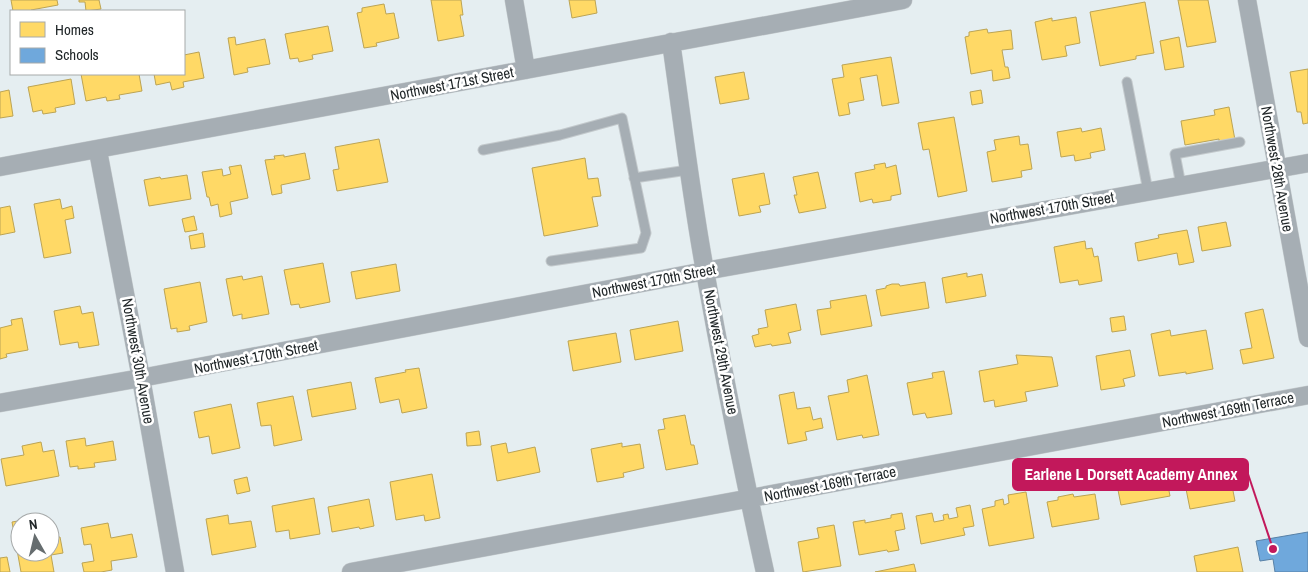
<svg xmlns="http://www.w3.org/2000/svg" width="1308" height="572" font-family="'Archivo Narrow',sans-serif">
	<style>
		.homes { fill: #ffd966; stroke: #bca454 }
		.schools { fill: #6fa8dc; stroke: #5881a6 }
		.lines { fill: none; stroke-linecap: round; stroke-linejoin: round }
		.lane-casing { stroke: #c3c9cc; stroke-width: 11 }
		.street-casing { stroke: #c3c9cc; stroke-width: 19 }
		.lane { stroke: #a6aeb4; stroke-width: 9 }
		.street { stroke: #a6aeb4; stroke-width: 18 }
		.labels { text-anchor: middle; stroke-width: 5; stroke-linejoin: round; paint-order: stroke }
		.street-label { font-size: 15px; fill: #212729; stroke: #fff }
		.leader { fill: none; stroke: #c2185b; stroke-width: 2 }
		.callout-dot { fill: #c2185b; stroke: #fff; stroke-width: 2 }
		.callout { fill: #c2185b; stroke: #c2185b; stroke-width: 2 }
		.callout-label { font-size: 16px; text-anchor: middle; font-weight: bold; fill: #fff }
	</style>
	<rect width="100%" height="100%" fill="#e5eef1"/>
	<!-- homes -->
	<path class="homes" d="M11,0H57L58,5L31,10V11H13Z
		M79,0H99L101,9L86,11L85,2H79Z
		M431,0H461L463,15H460L464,36L438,41Z
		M569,0H595L597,13L572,18Z
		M1178,0H1208L1216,42L1187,47Z
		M1145,2L1154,53L1136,56V59L1100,66L1090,12Z
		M384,4L386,14L394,13L399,38L376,43L377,46L364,48L357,13L362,12V8Z
		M1076,17L1080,43L1065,46L1067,56L1042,60L1035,22L1052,18V21Z
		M328,26L333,51L312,55L313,59L299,62L298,58L290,59L285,34Z
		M987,29L988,33L1011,30L1013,49L1002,50L1005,67H1008L1010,78L993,81L992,70L971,74L965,37L969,36V32Z
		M235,37L236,45L265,39L270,64L247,68L248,72L234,75L228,38Z
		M1179,37L1184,67L1165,70L1160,41Z
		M199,52L204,78L183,82L184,87L172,90L170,82L156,85L154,74H184V55Z
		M891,57L899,103L882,106L877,75L860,78L864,100L848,103L850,114L839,116L832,79L844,77L842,65Z
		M1308,69V123L1303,124L1301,112H1297L1290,72Z
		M744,72L749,99L720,104L715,77Z
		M81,74H139L142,91L119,95L120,99L107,101L106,97L86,101Z
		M71,79L75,104L55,108L56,112L43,114L42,110L33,112L28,87Z
		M9,90L13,116L0,118V92Z
		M981,90L983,103L972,105L970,92Z
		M1229,107L1235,140L1219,143V139L1185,145L1181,121L1215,115L1214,110Z
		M954,117L967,191L938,197L929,149L923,150L918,123Z
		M1081,128L1082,132L1101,128L1105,150L1090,153L1091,158L1075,161L1074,155L1061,157L1057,132Z
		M1019,136L1020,145L1028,144L1032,169L1021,171L1022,177L992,182L987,152L996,150L994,140Z
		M379,139L388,182L337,191L333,170L339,169L335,147Z
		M305,153L310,179L281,185L282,193L272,195L265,160L275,159L274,156L284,155V157Z
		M585,158L588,179L598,178L601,196L592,197L598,226L544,236L532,168Z
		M885,163L886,168L896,165L901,194L891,196V200L873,203L872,199L860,202L855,173L875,169L874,165Z
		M241,165L248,198L230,202L232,214L220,217L218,204L211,206L209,197H207L202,172L222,169L223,176L231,174L229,167Z
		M818,172L826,208L799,213L794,195H797L793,177Z
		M764,173L770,204L759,206L761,212L739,216L732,179Z
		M187,175L191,199L149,206L144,180L160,177L161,179Z
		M60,199L62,209L72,206L74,218L65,220L71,253L44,258L34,204Z
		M10,206L15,232L0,235V208Z
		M194,216L197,230L185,232L182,219Z
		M1226,222L1231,246L1202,251L1198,227Z
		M1187,230L1194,262L1179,265L1177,253L1138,261L1135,243L1159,238L1158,235Z
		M203,233L205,247L191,249L189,236Z
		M1085,241L1086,249L1092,248L1094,257L1098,256L1102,281L1079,285L1078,280L1060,283L1054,247Z
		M323,263L330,302L300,308L299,304L291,305L284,270Z
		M396,264L400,291L356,299L351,272Z
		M967,273V277L982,274L986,296L946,303L942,278Z
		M242,276L243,280L262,276L269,314L242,319V314L233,316L226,279Z
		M200,282L207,322L189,326L190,330L177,332V328L171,329L164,289Z
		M925,282L929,308L881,316L876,290L886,288V286L892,284H899L900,286Z
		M866,295L872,326L821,335L817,310L831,308L830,301Z
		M796,304L801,330L788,333L791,343L772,346L771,344L755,347L752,336L759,334L758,329L768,327L765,310Z
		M80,306L82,314L93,312L99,345L79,348L78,342L60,345L54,311Z
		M1263,309L1274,358L1243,364L1240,350L1252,348L1245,313Z
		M1124,316L1126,330L1112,332L1110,318Z
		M22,318L28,350L6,354L7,357L0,359V328L12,325L11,320Z
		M678,321L683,351L635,360L630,330Z
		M1170,330L1171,336L1206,330L1213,369L1186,374V372L1159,376L1151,334Z
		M616,333L621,362L573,371L568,341Z
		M1130,350L1135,376L1123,379L1125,386L1101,390L1096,356Z
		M1016,355L1052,357L1058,386L1025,392L1027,401L995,407L994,400L984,402L979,371L1018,364Z
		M419,368L427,408L402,413L399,399L380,403L375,378L406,372L405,370Z
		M944,371L952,414L927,418L925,413L913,415L907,383L933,378L932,373Z
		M867,375L879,435L863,438L862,435L837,440L828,396L849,392L847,380Z
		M351,382L356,409L312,417L307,390Z
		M794,392L797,409L810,407L813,420L821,418L823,428L805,432L807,440L788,444L779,395Z
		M293,396L302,440L274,446L271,425L261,426L257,403Z
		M231,404L240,448L212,454L209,436L199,438L194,412Z
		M685,415L691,445H694L698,464L666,470L658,430L665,429L663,419Z
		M479,431L481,445L467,446L466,433Z
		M85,438L86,446L113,441L116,460L94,463L95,467L78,469V466L70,467L66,441Z
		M41,442L43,452L54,450L59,476L6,486L1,459L24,455L22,446Z
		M506,443L508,453L535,447L540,472L497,481L491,446Z
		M622,443V447L640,444L644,468L623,473L624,477L597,482L591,449Z
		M1227,460L1235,501L1190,509L1182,469Z
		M1141,470L1142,474L1165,470L1170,496L1121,505L1115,475Z
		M432,474L440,518L425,521L424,515L396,520L390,482Z
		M247,477L250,491L237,494L234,480Z
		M1026,492L1034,538L989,546L982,509L995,506V501L1003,499L1004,505L1009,503L1008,495Z
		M1073,494L1074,497L1095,494L1099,519L1052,527L1047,502L1058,500V497Z
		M314,498L320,534L290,539L289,530L276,532L272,506Z
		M369,499L374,526L360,529L359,527L332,532L328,507Z
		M970,505L974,526L963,528L965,535L921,544L916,516L932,513L934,522L944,520L943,515L948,514L949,519L958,517L956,508Z
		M902,513L905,529L895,531L899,550L888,552L887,550L859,555L853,522L865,520V523L891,518V515Z
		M228,515L229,524L251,521L256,547L212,555L206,519Z
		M46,516L47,522H20V552H50V538L60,537L63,553L51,555L54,572H21L12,522Z
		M108,523L111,538L132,534L137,557L111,561L112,570L101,572H84L82,563L94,561L91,544L84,545L81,528Z
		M834,525L841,566L803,572L798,542L819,538L817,528Z
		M1238,547L1243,572H1197L1194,556Z
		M7,557L10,572H0V558Z
		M914,564L916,572H875Z"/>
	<!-- schools -->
	<path class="schools" d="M1308,532V572H1275L1273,559L1260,561L1256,541Z"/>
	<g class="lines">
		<!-- lane casing -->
		<g class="lane-casing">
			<path id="lane" d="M1127,82L1148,191
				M483,150L560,135L622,118L646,233L641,248L551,261
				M634,178L688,170
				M1181,185L1175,154L1240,142"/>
		</g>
		<!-- street casing -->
		<g class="street-casing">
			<path id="street" d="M514,0L526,70
				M1247,0L1308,338
				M671,42C682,118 691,195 705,271C723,372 743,472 765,572
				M98,151L141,378L175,572
				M0,167L903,0
				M0,403L141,378L705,271L1308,163
				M351,572L1308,395"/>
		</g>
		<!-- lane -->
		<use href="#lane" class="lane"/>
		<!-- street -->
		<use href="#street" class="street"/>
	</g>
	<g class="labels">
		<!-- street labels -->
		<g class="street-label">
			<text transform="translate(452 84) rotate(-11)" y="5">Northwest 171st Street</text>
			<text transform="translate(1277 169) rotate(80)" y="5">Northwest 28th Avenue</text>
			<text transform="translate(1052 208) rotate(-10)" y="5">Northwest 170th Street</text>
			<text transform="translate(654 281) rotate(-11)" y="5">Northwest 170th Street</text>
			<text transform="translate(721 352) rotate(79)" y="5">Northwest 29th Avenue</text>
			<text transform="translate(256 357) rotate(-11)" y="5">Northwest 170th Street</text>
			<text transform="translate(138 361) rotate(80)" y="5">Northwest 30th Avenue</text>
			<text transform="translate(1228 410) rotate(-11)" y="5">Northwest 169th Terrace</text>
			<text transform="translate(830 484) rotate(-11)" y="5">Northwest 169th Terrace</text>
		</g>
	</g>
	<!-- callouts -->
	<path class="leader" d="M1273 549L1248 474"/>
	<circle class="callout-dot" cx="1273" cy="549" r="5"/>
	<rect class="callout" x="1013" y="459" width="235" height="31" rx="5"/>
	<g class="callout-label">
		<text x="1131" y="480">Earlene L Dorsett Academy Annex</text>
	</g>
	<!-- legend -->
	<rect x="10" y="10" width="175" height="65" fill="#ffffff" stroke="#a6a9a9"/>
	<rect x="20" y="22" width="25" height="15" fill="#ffd966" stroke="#a6a9a9"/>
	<text x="55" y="35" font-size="15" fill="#212729">Homes</text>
	<rect x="20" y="48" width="25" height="15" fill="#6fa8dc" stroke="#a6a9a9"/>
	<text x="55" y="60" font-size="15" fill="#212729">Schools</text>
	<!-- north arrow -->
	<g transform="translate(35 537) rotate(352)"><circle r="24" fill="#ffffff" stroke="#a6a9a9"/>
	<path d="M0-4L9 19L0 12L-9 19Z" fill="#666d6f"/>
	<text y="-8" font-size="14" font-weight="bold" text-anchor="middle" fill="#212729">N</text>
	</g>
</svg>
